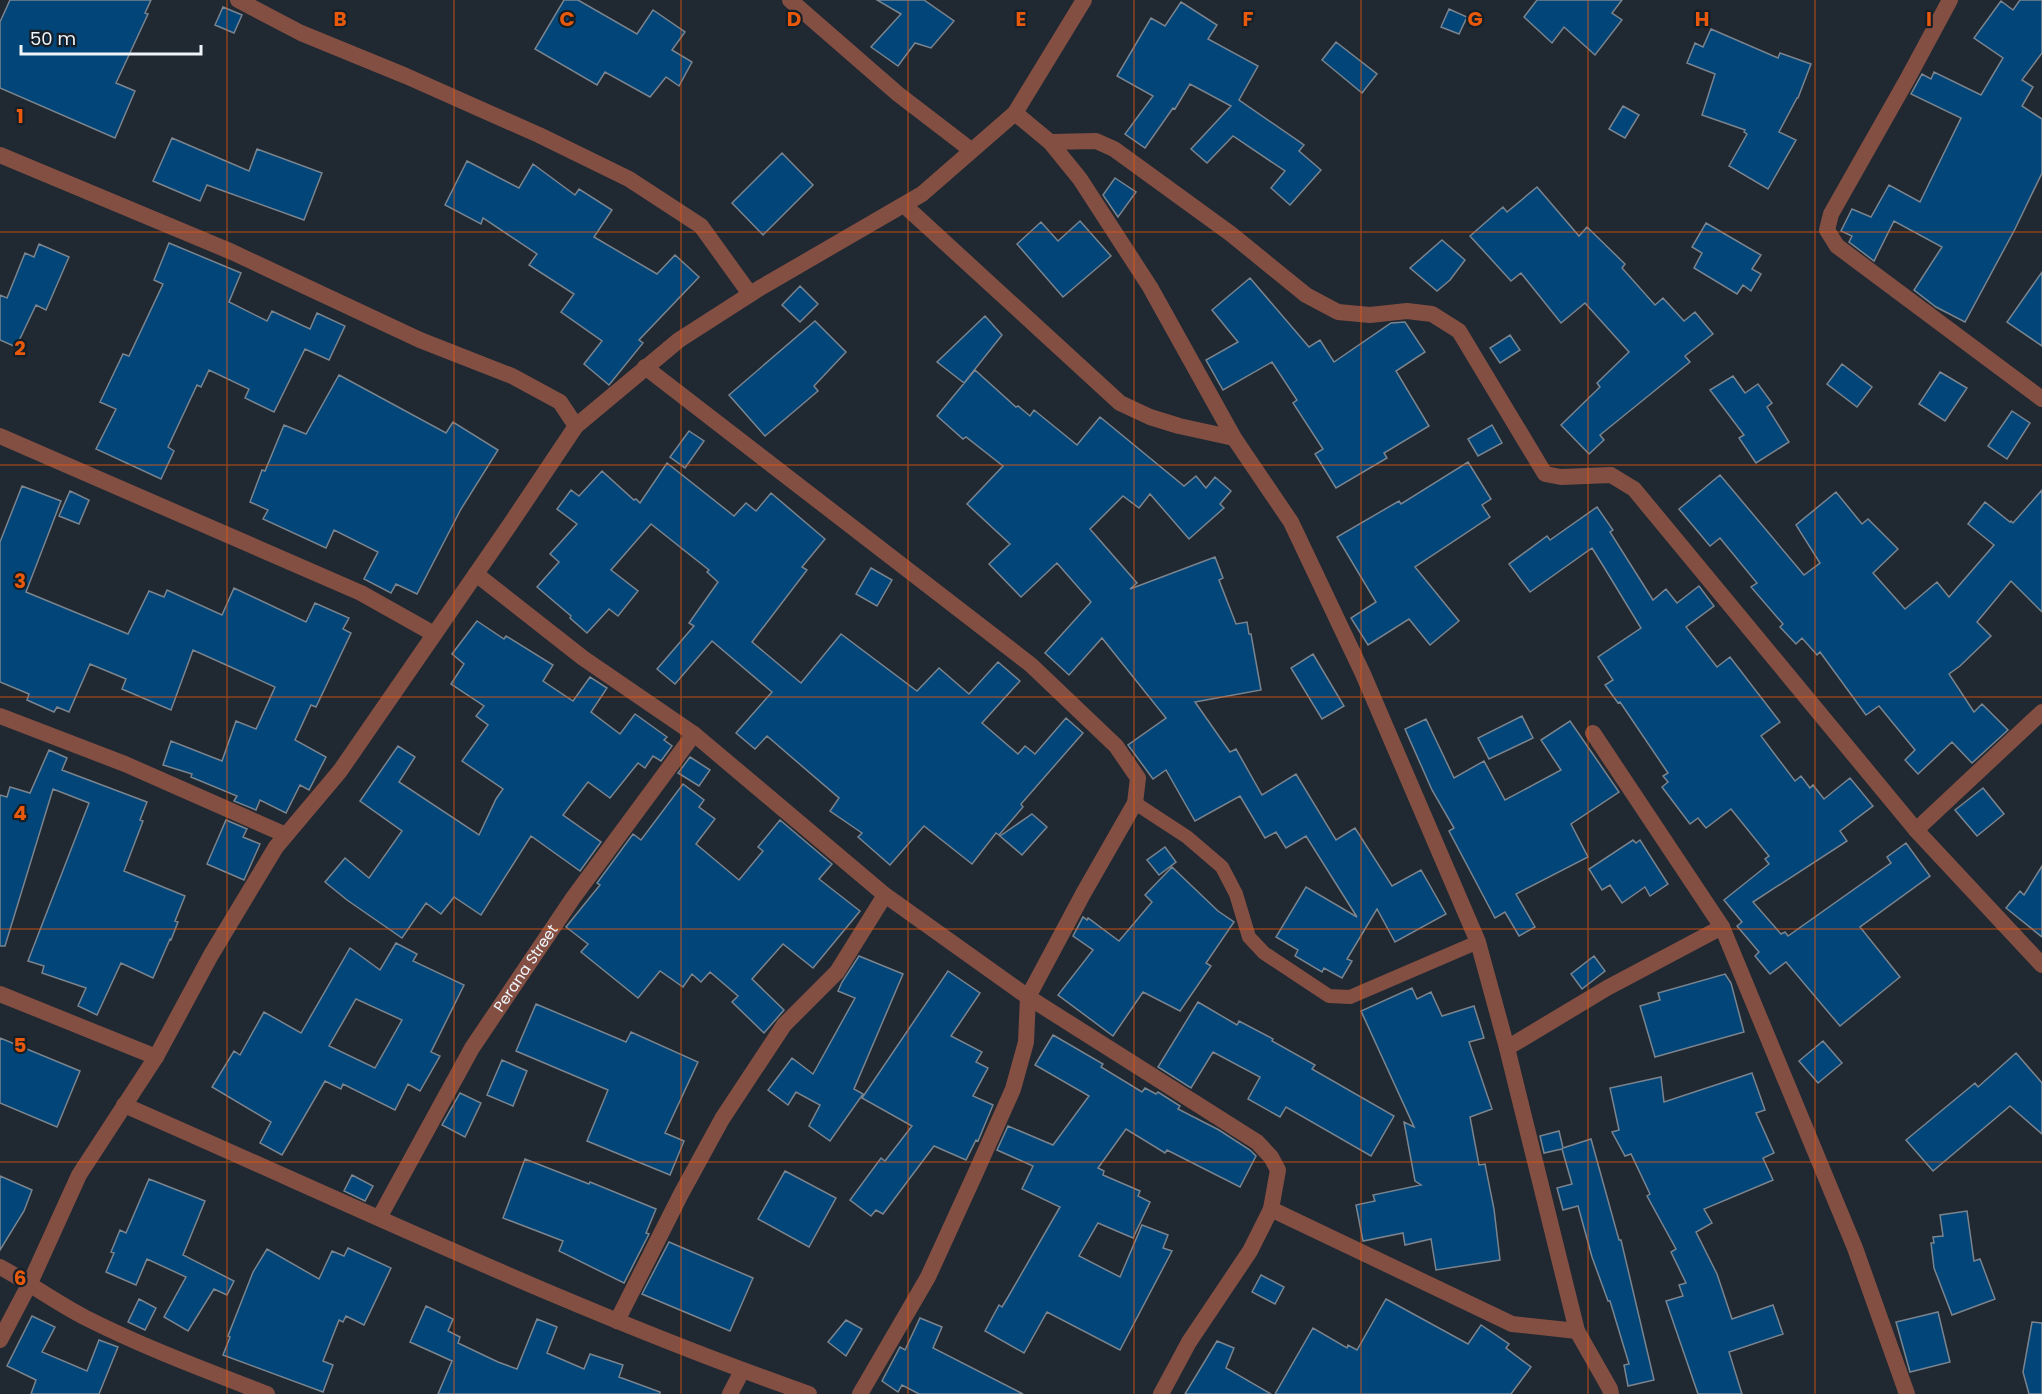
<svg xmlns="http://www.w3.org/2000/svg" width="2042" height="1394" font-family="Poppins,sans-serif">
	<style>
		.building { fill: #024679; stroke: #7a848f; stroke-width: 1.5; fill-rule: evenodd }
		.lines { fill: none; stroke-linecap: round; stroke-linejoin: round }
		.service { stroke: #844f43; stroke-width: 14 }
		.minor { stroke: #844f43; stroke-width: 16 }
		.grid { fill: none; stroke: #e8590c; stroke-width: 1.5; stroke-opacity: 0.55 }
		.labels { text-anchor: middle; stroke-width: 4.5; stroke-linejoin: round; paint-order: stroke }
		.street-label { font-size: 15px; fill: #eef4fa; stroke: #161f27 }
		.grid-label { font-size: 20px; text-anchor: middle; font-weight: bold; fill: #e8590c; stroke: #161f27; stroke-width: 4.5; stroke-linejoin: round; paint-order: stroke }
	</style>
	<rect width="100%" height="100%" fill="#202831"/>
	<!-- building -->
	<path class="building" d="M10,0H151L145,13L148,14L116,83L135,91L115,138L0,88V22Z
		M564,0H578L637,34L653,10L685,32L672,50L692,62L679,86L666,77L650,97L605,72L597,85L535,49Z
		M877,0H924L954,21L931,48L915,43L898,66L871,47L901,14Z
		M1537,0H1622L1612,13L1622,20L1595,55L1564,27L1552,43L1524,17Z
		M2020,0H2042V53L2022,80L2033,87L2022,106L2042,119V173L2015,229L1965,322L1936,307L1914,290L1942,247L1894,221L1874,261L1849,242L1852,236L1841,231L1852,209L1871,217L1889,185L1920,202L1961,118L1911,94L1922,74L1931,79L1934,72L1981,95L2003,58L1974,38L2001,1L2013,10Z
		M1181,2L1217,25L1208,39L1258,66L1239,100L1304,145L1299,151L1321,170L1290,205L1271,188L1285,171L1233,136L1207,163L1191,149L1231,106L1190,84L1175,109L1173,108L1145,148L1125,134L1153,96L1117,76L1151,18L1165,26Z
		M223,7L242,15L234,33L215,25Z
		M1449,9L1467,17L1459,34L1441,27Z
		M1711,29L1778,58L1780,53L1811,64L1798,98H1797L1779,132L1796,140L1768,189L1729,166L1747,134L1744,132L1745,130L1702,115L1715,74L1687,63L1695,43L1703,47Z
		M1336,42L1377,74L1362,93L1322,60Z
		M1623,106L1639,115L1625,138L1609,129Z
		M172,138L249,171L257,149L322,173L304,220L207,185L200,201L153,181Z
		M782,153L813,185L763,235L732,203Z
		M467,161L519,188L533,164L575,195L579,189L612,210L594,237L657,274L675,255L699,277L639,340L643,343L609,385L584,364L602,341L561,312L574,294L529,265L537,254L483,218L481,224L445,205Z
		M1115,178L1136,192L1118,217L1103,195Z
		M1537,187L1579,236L1587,227L1625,264L1622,268L1655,305L1663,298L1684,321L1695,312L1713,334L1685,356L1690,362L1600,435L1604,440L1589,454L1561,425L1600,387L1597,383L1629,352L1585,303L1561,323L1521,273L1511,281L1470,236L1503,207L1507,212Z
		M1080,221L1111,256L1063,297L1017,244L1041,222L1058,241Z
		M1706,223L1761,255L1752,269L1761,274L1751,291L1743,285L1737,294L1694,268L1702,253L1692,247Z
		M1442,240L1465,260L1450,280L1437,291L1410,268Z
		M169,243L241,273L229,302L267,321L272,311L310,329L317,313L345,326L329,360L305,349L274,412L245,398L249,389L209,370L201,387L197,385L168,447L174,451L161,479L96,449L116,409L100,402L123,354L129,356L163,284L154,280Z
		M39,244L69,257L46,310L36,305L16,347L0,340V295L7,298L25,253L34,257Z
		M2042,272V346L2007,322Z
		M1250,278L1309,347L1320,340L1334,362L1391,323L1405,322L1425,352L1396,371L1429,426L1384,453L1387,458L1336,488L1315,454L1323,449L1293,403L1297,400L1272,362L1223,390L1206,360L1238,342L1212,310Z
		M800,286L818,304L800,322L782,305Z
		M985,316L1002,335L964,383L937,362Z
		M815,321L846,352L814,386L818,391L765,436L729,395Z
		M1510,335L1520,350L1500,363L1490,348Z
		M1842,364L1872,387L1857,407L1827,384Z
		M975,370L1016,407L1018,406L1030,416L1034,410L1077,445L1100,417L1184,486L1196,476L1206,488L1215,477L1231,491L1220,504L1224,508L1189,539L1150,494L1139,508L1123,496L1090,529L1137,583L1130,589L1215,557L1223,578L1219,580L1236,624L1247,622L1249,634H1251L1261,690L1195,702L1230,752L1236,749L1262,795L1296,774L1336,840L1355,828L1392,886L1421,870L1446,914L1395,942L1377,909L1347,959L1352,961L1342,978L1324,968L1322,972L1295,956L1298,950L1276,937L1306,887L1357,917L1306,836L1286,848L1276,832L1265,838L1240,796L1195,821L1166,770L1153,779L1128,745L1166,718L1102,638L1069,675L1045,653L1091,602L1057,563L1021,597L989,564L1010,544L967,504L1003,466L966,437L963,439L937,416Z
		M1940,372L1967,388L1945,421L1919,404Z
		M339,375L446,433L453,422L498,450L461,509L417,594L396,584L391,593L364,579L378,552L334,530L326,548L263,519L268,510L250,502L262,470L265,471L284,425L306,434Z
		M1733,376L1745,393L1758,384L1772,403L1767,407L1789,442L1756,463L1739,438L1744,435L1710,390Z
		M2012,411L2030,423L2007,459L1988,446Z
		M1492,425L1502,443L1478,456L1468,439Z
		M689,431L704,441L685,468L670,457Z
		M1468,462L1491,499L1482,505L1490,517L1415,567L1459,621L1430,645L1409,619L1368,645L1351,618L1376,602L1337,537L1399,501L1401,504Z
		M667,463L734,516L746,503L756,511L771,493L825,539L802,567L807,570L752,642L801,683L841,634L917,691L939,668L969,694L998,662L1020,681L982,723L1018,754L1025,746L1035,754L1066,718L1083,733L1021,804L1023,807L999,835L996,833L972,864L924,826L890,865L858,837L862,833L830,811L839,798L767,736L755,749L736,733L772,692L712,641L675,684L657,669L694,626L689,623L718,582L707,572L709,570L651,524L611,570L638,591L618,616L609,609L587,633L570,618L571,616L537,587L559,562L550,554L577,524L557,509L571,490L579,496L602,471L634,500L636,499L640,503Z
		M1720,475L1804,575L1820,563L1796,525L1836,492L1862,524L1868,519L1898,549L1873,573L1905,609L1937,582L1949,597L1994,545L1968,524L1985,502L2010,522L2011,521L2013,523L2042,490V612L2011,581L1977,622L1991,636L1960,666L1949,674L1974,712L1982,704L2008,730L1972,763L1952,742L1918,774L1905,760L1915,750L1879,706L1866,715L1820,652L1817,655L1802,638L1796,644L1780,627L1783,624L1751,587L1757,583L1720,538L1710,546L1679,509Z
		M22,486L61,501L26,592L128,634L149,591L164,597L167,590L222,615L234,588L306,622L315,603L349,618L343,629L351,633L316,707L311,705L295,740L326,757L309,790L300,785L286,813L260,800L256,810L234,801L237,796L191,777L192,774L163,765L171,741L222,761L236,721L256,729L275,687L193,650L171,710L122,689L126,679L90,664L69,712L57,707L54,712L27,700L29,694L0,682V542Z
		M70,491L89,500L79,524L59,516Z
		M1597,507L1613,530L1610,532L1653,600L1666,589L1677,603L1699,586L1714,606L1686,627L1717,667L1730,657L1780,722L1761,736L1795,781L1801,776L1810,788L1813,785L1824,799L1850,778L1873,806L1840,831L1847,841L1753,902L1781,934L1785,932L1788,936L1891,863L1887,857L1906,843L1930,876L1860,927L1900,977L1840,1026L1786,962L1770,974L1755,956L1759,952L1737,926L1742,922L1724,900L1769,864L1765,859L1769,856L1731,809L1706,828L1698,818L1690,824L1662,787L1668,782L1663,776L1668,773L1620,702L1618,703L1605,685L1613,680L1598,657L1641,628L1602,564L1592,548L1530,592L1509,564L1547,536L1550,540Z
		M871,568L892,580L877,606L856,594Z
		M477,621L504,639L506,636L553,665L543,681L573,701L590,677L607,688L591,712L620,734L635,714L667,737L664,740L672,746L661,761L653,756L645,768L638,763L610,798L588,782L563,815L601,842L580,871L531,836L481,915L454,897L441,914L426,903L402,938L347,900L325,882L345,858L369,878L402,831L360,801L398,746L415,757L399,782L479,835L496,799L503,789L462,761L488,725L476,716L484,706L451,684L464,664L452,654Z
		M1313,654L1344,706L1322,719L1291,668Z
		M1522,716L1533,738L1489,759L1478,738Z
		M1426,719L1454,778L1484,761L1505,800L1561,770L1541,740L1570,721L1619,792L1571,824L1588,857L1516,894L1535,927L1519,936L1505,912L1495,918L1449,831L1454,828L1432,790L1405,729Z
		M49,750L67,758L62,770L147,802L140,820L143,821L124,871L185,896L175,921L178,922L171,940L170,939L153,978L121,963L97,1015L78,1006L86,988L42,973L44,966L28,961L89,803L53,789L5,946H0V795L7,797L10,787L30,793Z
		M690,757L710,770L699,786L678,773Z
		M683,784L704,800L699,807L715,819L696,844L739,880L763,851L758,847L780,820L832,864L819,879L860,911L813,968L783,944L752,979L784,1010L764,1033L732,1002L738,996L710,972L701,982L692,974L683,987L660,971L638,998L581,952L588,944L566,927L600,885L597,883L633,834L641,840Z
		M1983,788L2004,814L1977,836L1955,810Z
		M1032,814L1047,827L1022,855L1000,836Z
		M226,820L247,829L243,837L260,844L244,880L207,864Z
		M1633,840L1636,843L1640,840L1668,884L1650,896L1645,887L1622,903L1610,885L1602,890L1589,869Z
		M1165,847L1176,862L1159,875L1147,860Z
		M2042,866V937L2006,908L2020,891L2024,895Z
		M1172,867L1218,911L1234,922L1206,963L1211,966L1180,1011L1143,992L1113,1036L1058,995L1093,950L1073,936L1083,917L1087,920L1088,918L1119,941L1152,902L1145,895Z
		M396,943L417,954L413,961L464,985L431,1052L440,1056L420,1091L408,1084L395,1110L343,1084L341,1089L325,1081L282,1155L260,1143L271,1122L212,1087L234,1051L240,1055L264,1012L301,1033L350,948L380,970ZM356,999L402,1020L375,1068L329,1046Z
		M859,956L903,974L854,1089L863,1094L830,1141L809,1126L820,1105L796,1092L788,1105L768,1090L792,1058L813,1074L855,998L838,991L842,982Z
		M1594,956L1605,971L1582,989L1571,974Z
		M948,971L980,993L951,1036L982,1052L976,1062L988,1068L973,1096L993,1105L978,1141L976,1140L966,1160L934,1146L883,1214L876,1210L871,1216L850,1200L881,1158L885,1161L912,1126L862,1098Z
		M1725,974L1731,983L1744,1032L1655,1057L1640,1006L1660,1000L1658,993Z
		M1412,988L1417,999L1431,992L1442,1016L1474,1006L1484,1038L1469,1042L1492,1109L1470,1117L1479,1165L1485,1164L1494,1209L1500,1260L1436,1270L1431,1239L1405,1245L1403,1233L1363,1241L1356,1205L1375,1201L1373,1195L1421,1185L1415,1181L1404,1122L1414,1127L1361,1011Z
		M1198,1002L1237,1025L1239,1021L1273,1039L1272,1041L1315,1065L1312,1069L1394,1116L1371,1156L1286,1107L1280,1117L1248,1099L1260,1077L1213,1052L1191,1088L1158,1067Z
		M536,1004L626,1042L631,1032L698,1062L665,1133L684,1141L670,1175L587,1141L608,1090L516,1051Z
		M1053,1035L1103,1064L1101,1067L1142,1092L1145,1088L1156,1094L1158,1092L1180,1106L1178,1109L1219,1130L1250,1150L1256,1156L1240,1187L1167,1150L1165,1153L1126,1129L1098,1168L1104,1171L1103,1175L1140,1191L1138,1196L1150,1202L1133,1238L1098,1223L1079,1256L1120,1277L1142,1225L1168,1235L1163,1248L1172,1251L1120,1350L1047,1312L1024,1353L985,1331L999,1305L1002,1307L1008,1297L1060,1207L1022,1189L1033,1166L997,1150L1008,1126L1053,1145L1089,1096L1035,1065Z
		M0,1038L80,1071L57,1127L0,1103Z
		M1823,1041L1842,1063L1818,1083L1799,1061Z
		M2016,1053L2042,1083V1134L2010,1106L1933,1171L1906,1140L1975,1083L1978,1087Z
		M502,1060L527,1071L513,1106L487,1095Z
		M1752,1073L1765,1110L1756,1113L1774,1153L1763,1158L1773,1180L1704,1209L1712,1223L1696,1232L1717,1274L1732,1319L1773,1305L1783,1334L1729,1352L1742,1394H1698L1666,1301L1683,1296L1679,1285L1686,1283L1671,1252L1676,1249L1647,1196L1650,1194L1631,1154L1625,1156L1612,1132L1619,1130L1610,1088L1661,1077L1664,1102Z
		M460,1093L481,1103L465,1137L442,1125Z
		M1559,1131L1563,1148L1591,1139L1619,1240H1621L1654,1380L1628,1386L1624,1365L1629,1364L1610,1301H1608L1592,1257L1578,1206L1563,1210L1557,1188L1572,1184L1562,1149L1544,1153L1540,1136Z
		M525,1159L589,1184L590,1182L656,1209L646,1233L649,1234L624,1283L559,1251L563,1241L503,1218Z
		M785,1171L836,1198L809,1247L758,1219Z
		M352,1175L373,1186L365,1201L344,1191Z
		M0,1176L32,1190L24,1211L0,1250Z
		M149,1179L205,1201L183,1255L234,1281L227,1295L214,1289L188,1331L164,1317L186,1277L147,1259L136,1285L106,1272L114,1253L111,1252L120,1230L126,1233Z
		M1967,1211L1974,1261L1980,1259L1995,1299L1952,1315L1934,1268L1931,1243H1934L1933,1237L1943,1236L1940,1215Z
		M669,1242L753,1278L730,1331L642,1294Z
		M348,1248L391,1268L364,1325L346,1316L343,1322L339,1320L323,1361L333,1365L323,1392L223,1355L230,1337L228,1336L253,1272L267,1249L319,1279L332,1251L344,1256Z
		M1261,1275L1284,1287L1275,1304L1252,1292Z
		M139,1299L156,1308L145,1330L128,1322Z
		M1386,1299L1468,1344L1481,1325L1509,1344L1506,1348L1531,1367L1511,1394H1275L1313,1328L1347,1348L1348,1345L1357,1350Z
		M426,1306L453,1319L448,1331L460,1337L458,1343L498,1362L517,1369L537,1319L557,1327L547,1353L584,1369L590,1354L623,1365L619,1377L660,1392V1394H438L452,1361L410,1342Z
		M1938,1312L1950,1362L1910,1372L1896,1322Z
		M32,1316L55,1327L42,1352L87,1371L99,1340L118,1347L99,1394H31L36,1380L7,1366Z
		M920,1318L942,1327L933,1348L1023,1394H919L902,1385L898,1392L882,1381L900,1347L905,1350Z
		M846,1320L862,1329L846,1356L828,1342Z
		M2032,1322L2042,1323V1394H2029L2023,1372Z
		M1217,1341L1234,1348L1226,1368L1271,1394H1185Z"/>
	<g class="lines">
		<!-- service -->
		<path class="service" d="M1135,803L1187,837L1222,867L1236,894L1249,937L1264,953L1329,996L1350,997L1478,942"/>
		<!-- minor -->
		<g class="minor">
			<path d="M238,0L301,33L406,76L539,135L629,179L701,226L750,294"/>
			<path d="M790,0L898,94L971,150"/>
			<path d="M1950,0L1908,78L1831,214L1827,230L1837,246L2042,399"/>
			<path d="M1015,113L1050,142L1080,179L1150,287L1234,438L1291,522L1363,674L1478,942L1507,1048L1577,1331L1610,1389L1611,1394"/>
			<path d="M1050,142L1096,141L1114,149L1231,234L1306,295L1338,312L1370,315L1407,311L1432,314L1459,331L1545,474L1561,477L1611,475L1634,489L1916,830L2042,965"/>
			<path d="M0,155L232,252L420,340L512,376L560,402L576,426"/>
			<path d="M904,205L1120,403L1150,417L1179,426L1234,438"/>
			<path d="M645,367L1031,665L1116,746L1138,778L1135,803L1083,894L1028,997L1026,1042L1013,1089L976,1172L928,1277L860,1394"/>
			<path d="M0,436L361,593L434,634"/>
			<path d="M476,574L583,658L694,734L885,895L1028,997L1257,1142L1271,1157L1278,1170L1271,1209L1250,1251L1189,1342L1161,1394"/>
			<path d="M0,716L125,764L286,835"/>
			<path d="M1593,733L1722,927L1855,1248L1907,1394"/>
			<path d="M1916,830L2042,712"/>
			<path d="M0,994L156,1057"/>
			<path d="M1507,1048L1607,988L1722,927"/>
			<path d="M124,1105C351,1204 575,1312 809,1394"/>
			<path d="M1271,1209L1512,1324L1577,1331"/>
			<path id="s1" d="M379,1218L472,1048L573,898L694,734"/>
			<path d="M0,1267C28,1282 55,1302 84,1317C143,1347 205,1370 267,1394"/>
			<path d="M617,1321L681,1194L722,1119L784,1025L837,972L885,895"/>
			<path d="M0,1340L30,1283L79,1175L156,1057L211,955L276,847L340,771L509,526L576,426L679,340L760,288L922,194L1015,113L1084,0"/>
			<path d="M730,1394L742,1371"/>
		</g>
	</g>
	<!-- grid -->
	<path class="grid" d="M227,0V1394M454,0V1394M681,0V1394M908,0V1394M1134,0V1394M1361,0V1394M1588,0V1394M1815,0V1394M0,232H2042M0,465H2042M0,697H2042M0,929H2042M0,1162H2042"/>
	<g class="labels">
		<!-- street labels -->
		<g class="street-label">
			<text dy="5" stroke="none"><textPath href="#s1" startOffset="290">Perana Street</textPath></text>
		</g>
	</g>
	<g class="grid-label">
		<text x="340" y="26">B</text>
		<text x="567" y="26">C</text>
		<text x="794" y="26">D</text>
		<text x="1021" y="26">E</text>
		<text x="1248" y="26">F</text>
		<text x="1475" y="26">G</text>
		<text x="1702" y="26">H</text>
		<text x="1929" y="26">I</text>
		<text x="20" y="123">1</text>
		<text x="20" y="355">2</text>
		<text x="20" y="588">3</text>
		<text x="20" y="820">4</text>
		<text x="20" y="1052">5</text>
		<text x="20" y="1285">6</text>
	</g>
	<!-- scale -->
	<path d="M21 45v9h180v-9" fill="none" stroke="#eef4fa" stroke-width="3"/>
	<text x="30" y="45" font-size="18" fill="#eef4fa" stroke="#161f27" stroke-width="4.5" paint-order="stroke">50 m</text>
</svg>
